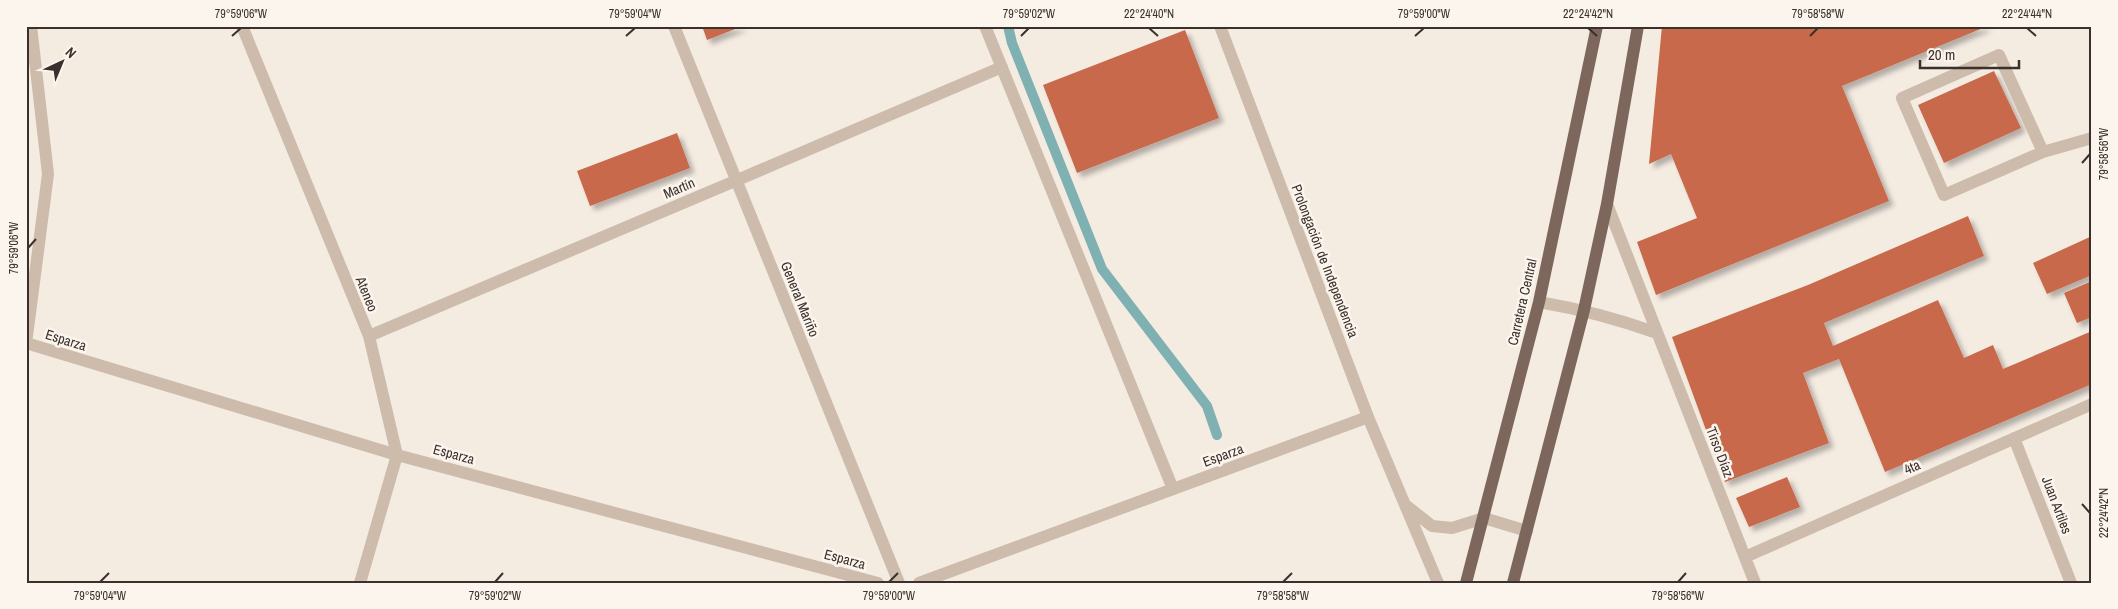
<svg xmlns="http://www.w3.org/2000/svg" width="2118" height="609" font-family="'Archivo Narrow',sans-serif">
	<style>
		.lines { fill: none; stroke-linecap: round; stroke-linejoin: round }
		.stream { stroke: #7fb0b2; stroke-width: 10 }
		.building { fill: #c8694b; filter: url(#shadow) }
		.lane { stroke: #cdbbac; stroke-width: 12 }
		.street { stroke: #cdbbac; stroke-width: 12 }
		.primary { stroke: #7d675c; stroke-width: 12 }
		.ticks { fill: none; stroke: #3b302b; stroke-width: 2 }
		.labels { text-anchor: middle; stroke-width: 5; stroke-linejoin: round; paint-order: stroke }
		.street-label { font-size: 14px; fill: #3b302b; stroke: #fbf5ee }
		.neatline { fill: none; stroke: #3b302b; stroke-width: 2 }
		.ticks-label { font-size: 12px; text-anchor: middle; fill: #3b302b }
	</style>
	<defs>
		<filter id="shadow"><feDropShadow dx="4.5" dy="4.5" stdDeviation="2.5" flood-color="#0004"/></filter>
	</defs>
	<rect width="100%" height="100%" fill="#f4ebe1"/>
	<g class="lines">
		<!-- stream -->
		<path class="stream" d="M1008,26L1012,43L1102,269L1207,406L1217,435"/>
	</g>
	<!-- building -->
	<path class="building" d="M702,26H743L707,40Z
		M1662,26H1988L1842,86L1889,201L1656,295L1637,242L1697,218L1671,154L1649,164Z
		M1185,30L1219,118L1077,173L1043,85Z
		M1994,71L2021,128L1944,163L1918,105Z
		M677,133L690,168L590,206L577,171Z
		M1968,216L1984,256L1824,323L1833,346L1938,300L1964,358L1993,345L2003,369L2092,331V384L1885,472L1839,359L1803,373L1829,443L1725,482L1672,337L1808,285Z
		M2092,236V275L2047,294L2033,263Z
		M2092,281V317L2077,323L2064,293Z
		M1787,477L1800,507L1749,527L1736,498Z"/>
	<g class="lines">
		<!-- lane -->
		<path class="lane" d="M985,26L1173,489
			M2043,152L1999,55L1902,98L1944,195L2043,152L2092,138
			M735,181L1002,67"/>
		<!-- street -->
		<path class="street" d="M242,26L369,336L397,455L360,583
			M674,26L899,583
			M1220,26L1368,417L1438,583
			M1607,204L1755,583
			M1539,302C1580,309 1618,319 1657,333
			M369,336L735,181
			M26,343L397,455L878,583
			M26,344L48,174L31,26
			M2014,438L2071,583
			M1408,507L1432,526L1452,528L1484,518L1527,531
			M1745,557L2092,404
			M919,583L1368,417"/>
		<!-- primary -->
		<path class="primary" d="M1466,583L1539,302L1597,26
			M1513,583L1584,310L1607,204L1638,26"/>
	</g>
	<!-- ticks -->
	<path class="ticks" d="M1149,28L1158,36M1588,28L1597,36M2027,28L2036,36M232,36L241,28M626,36L635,28M1021,36L1029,28M1415,36L1424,28M1810,36L1818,28M2082,163L2090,154M28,248L36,239M2082,504L2090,513M100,582L109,573M495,582L503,573M889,582L898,573M1283,582L1292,573M1678,582L1686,573"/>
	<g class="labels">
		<!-- street labels -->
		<g class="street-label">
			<text transform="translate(679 188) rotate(-23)" y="5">Martín</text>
			<text transform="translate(1325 261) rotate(69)" y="5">Prolongación de Independencia</text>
			<text transform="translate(367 294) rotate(68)" y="5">Ateneo</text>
			<text transform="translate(800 299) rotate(68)" y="5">General Mariño</text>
			<text transform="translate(1522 302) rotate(-77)" y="5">Carretera Central</text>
			<text transform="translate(66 340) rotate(17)" y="5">Esparza</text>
			<text transform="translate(1720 452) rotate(69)" y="5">Tirso Díaz</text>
			<text transform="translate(454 454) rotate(15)" y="5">Esparza</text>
			<text transform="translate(1223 455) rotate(-20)" y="5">Esparza</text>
			<text transform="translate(1912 467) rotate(-24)" y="5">4ta</text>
			<text transform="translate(2057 505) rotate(69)" y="5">Juan Artiles</text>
			<text transform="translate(845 559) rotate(15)" y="5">Esparza</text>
		</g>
	</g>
	<!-- border -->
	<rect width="2118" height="609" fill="none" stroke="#fbf5ee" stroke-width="55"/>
	<!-- north arrow -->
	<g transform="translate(62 62) rotate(44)" stroke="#fbf5ee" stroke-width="4" paint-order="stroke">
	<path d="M0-4L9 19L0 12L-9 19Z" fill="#3b302b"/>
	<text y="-8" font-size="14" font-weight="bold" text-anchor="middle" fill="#3b302b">N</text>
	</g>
	<!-- scale -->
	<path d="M1920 60v8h99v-8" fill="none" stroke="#3b302b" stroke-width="2.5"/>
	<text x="1928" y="60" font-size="15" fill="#3b302b" stroke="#fbf5ee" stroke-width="4" paint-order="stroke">20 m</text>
	<rect x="28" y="28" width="2062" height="554" class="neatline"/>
	<g class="ticks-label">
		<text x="241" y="18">79°59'06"W</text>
		<text x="635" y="18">79°59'04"W</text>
		<text x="1029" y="18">79°59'02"W</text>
		<text x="1149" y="18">22°24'40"N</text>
		<text x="1424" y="18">79°59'00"W</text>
		<text x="1588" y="18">22°24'42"N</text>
		<text x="1818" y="18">79°58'58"W</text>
		<text x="2027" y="18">22°24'44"N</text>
		<text transform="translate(2104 154) rotate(-90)" y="4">79°58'56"W</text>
		<text transform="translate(14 248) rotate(-90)" y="4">79°59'06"W</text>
		<text transform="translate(2104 513) rotate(-90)" y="4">22°24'42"N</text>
		<text x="100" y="600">79°59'04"W</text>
		<text x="495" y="600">79°59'02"W</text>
		<text x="889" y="600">79°59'00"W</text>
		<text x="1283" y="600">79°58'58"W</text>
		<text x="1678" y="600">79°58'56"W</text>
	</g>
</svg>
